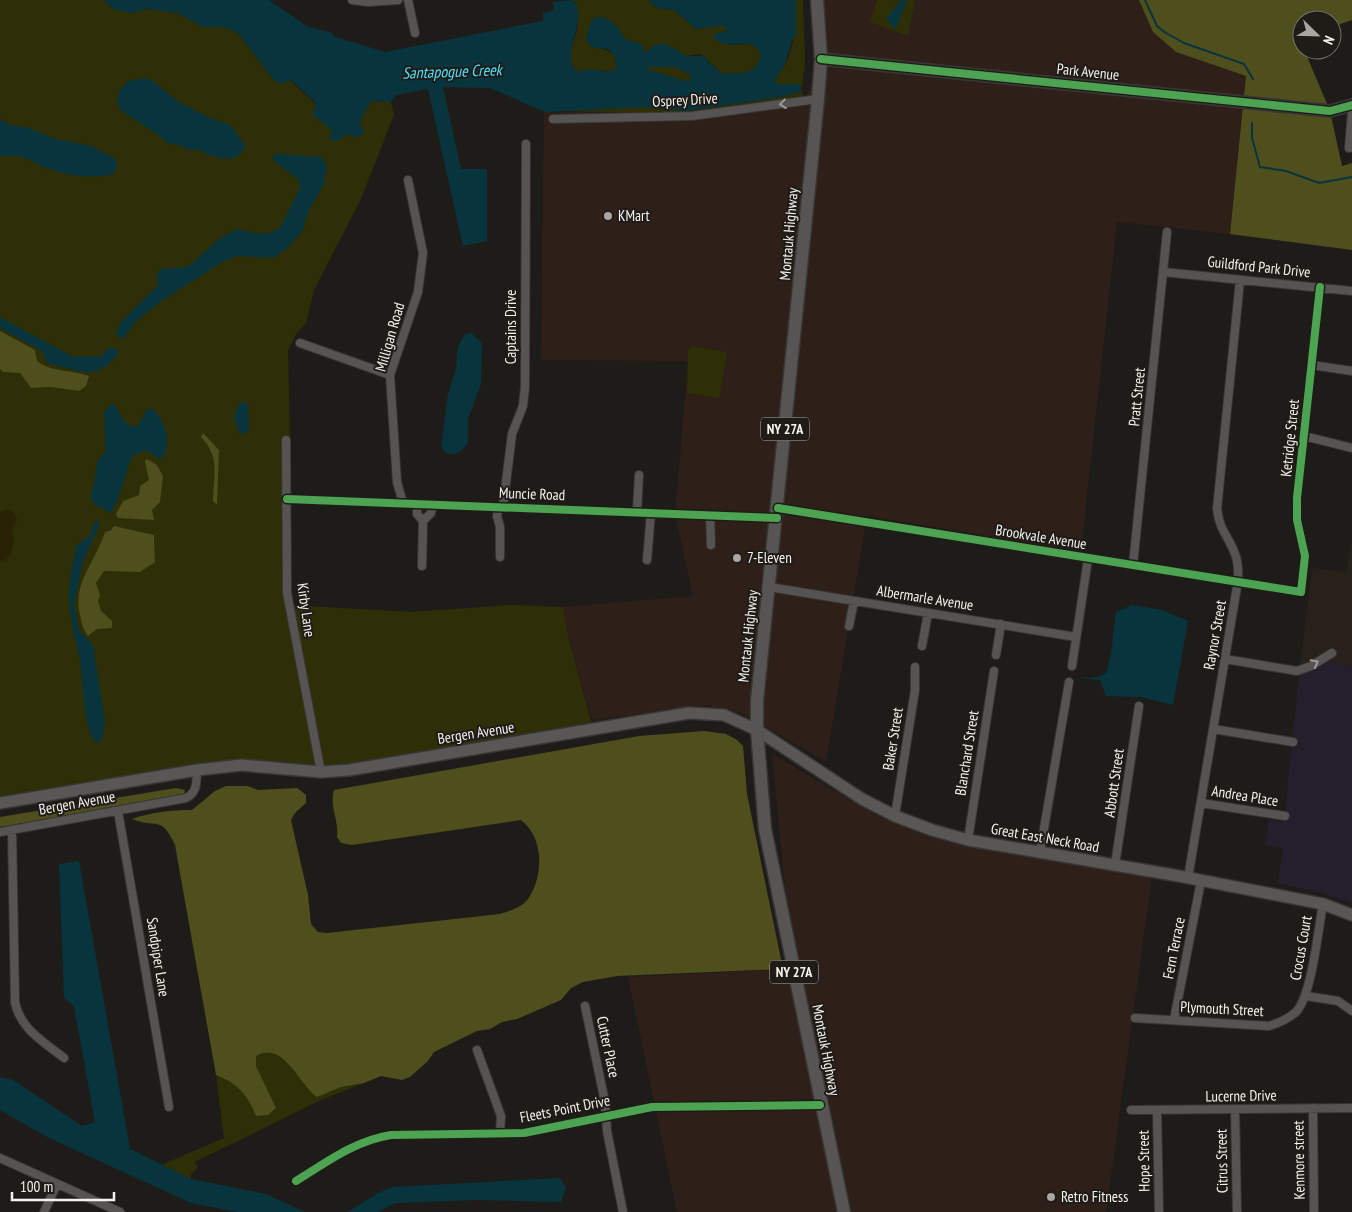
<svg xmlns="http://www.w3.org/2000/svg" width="1352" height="1212" font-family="'PT Sans Narrow',sans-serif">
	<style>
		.commercial { fill: #2e1f18 }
		.built { fill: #282119 }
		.medical { fill: #251f2d }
		.green { fill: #2e2e07 }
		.forest { fill: #4e4f1d }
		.sand { fill: #292205 }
		.water { fill: #08353d; fill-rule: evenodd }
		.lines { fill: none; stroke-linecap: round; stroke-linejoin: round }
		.stream { stroke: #08353d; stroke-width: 2 }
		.street-casing { stroke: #373633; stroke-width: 10 }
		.secondary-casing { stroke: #373633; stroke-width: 14 }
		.primary-casing { stroke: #373633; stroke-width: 15 }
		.street { stroke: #565453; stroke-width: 8 }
		.secondary { stroke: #585756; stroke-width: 11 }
		.primary { stroke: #565554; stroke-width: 12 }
		.cycleway-casing { stroke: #1f1c18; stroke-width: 11 }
		.cycleway { stroke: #4ca352; stroke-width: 8 }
		.oneway { stroke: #9d9b99 }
		.poi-dot { fill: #a9a6a3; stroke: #1f1c18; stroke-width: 2 }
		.labels { text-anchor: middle; stroke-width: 4; stroke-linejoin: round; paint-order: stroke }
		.shield { fill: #1f1c18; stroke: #b4b1ae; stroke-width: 1 }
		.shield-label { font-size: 14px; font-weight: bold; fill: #f4f1ee }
		.street-label { font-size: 15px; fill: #f4f1ee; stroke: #1f1c18 }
		.poi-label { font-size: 15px; fill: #f4f1ee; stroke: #1f1c18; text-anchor: start }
		.water-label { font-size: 16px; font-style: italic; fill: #4ee0fd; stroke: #1f1c18 }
	</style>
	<rect width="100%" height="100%" fill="#1e1c19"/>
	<!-- commercial -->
	<path class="commercial" d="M822,0H885L895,28L906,36L914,0H1139L1153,32L1176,52L1246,76L1230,234L1117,222L1081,551L867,516L826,762L742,713L706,705L592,720L569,640L563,607L693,596L675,514L688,361L541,360L544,112L688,113L802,107L821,59Z
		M772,754L880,817L925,834L958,844L1152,876L1106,1212H677L628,977L793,969Z"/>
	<!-- built -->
	<path class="built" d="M1352,543V667L1327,661L1299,675L1312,568L1346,572Z"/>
	<!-- medical -->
	<path class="medical" d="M1327,661L1352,667V903L1319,892L1277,883L1284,848L1265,845L1269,820L1284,822L1299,675Z"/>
	<!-- green -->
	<path class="green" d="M0,0H104L113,9L130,13L148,9L178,13L203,27H224L238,33L274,80H290L348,134L365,131L359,123L371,101L391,102L394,115L360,201L314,290L306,323L296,334L288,351L290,438H286L290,605L411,612L511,605L563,607L569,640L594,731L349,770L266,765L0,803Z
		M572,0H648L657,8L674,10L696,29L724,25L728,30L718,33L728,45L753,44L762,53C757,77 741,73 721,73L701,54L686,56C674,47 665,41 650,48L647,53L635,42L626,41C619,29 610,16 595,17L586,40L614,54L617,68C609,75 602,70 592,70C587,69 582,72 575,71C565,56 576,39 578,24C579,17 576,9 576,3Z
		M796,0H803L805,62L802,88L799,84H775C774,76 782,70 786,63C796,42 794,23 796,0Z
		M877,0H915L908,36L870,22Z
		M646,67H675L690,74L691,78L689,82L645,69Z
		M802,91L803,95L801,97L690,114L561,111L642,107L686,111L785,96Z
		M692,346L727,352L719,398L687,393L688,351Z
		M270,1041L364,1083L319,1101L195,1162L198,1167L191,1174V1179L161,1165L224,1138L216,1075C239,1085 246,1092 256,1116L275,1108L256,1066V1056Z"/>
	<!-- forest -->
	<path class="forest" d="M1139,0H1352V20L1332,27V20H1302V39L1300,40L1330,111L1342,166L1352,163V250L1230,234L1246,76L1176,52L1153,32Z
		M0,331L35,350L37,361C51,372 72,370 89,376L86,386L79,391L51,387L31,388L20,373L3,372L0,369Z
		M203,433L219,450L217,505L213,501C213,475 221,458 201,437Z
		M147,459L157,465L163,476L160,502L152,510L154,520L118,518L116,514L123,501L139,495L140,486L149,480L145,461Z
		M114,526L154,535L155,562L140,572L104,571L96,583L100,595L98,601L101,611L112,621V628L97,629L88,636C82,628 82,624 80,615C72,583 96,561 105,532L110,531Z
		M704,731L726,734L737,740L743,746L747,794L783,969L617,976L583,982L571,988L561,1000L517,1019L502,1022L490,1029L477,1031L434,1052L428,1061L410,1077L402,1080L381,1076L364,1083L341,1087L317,1097C298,1084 284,1040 256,1056V1066L276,1108L268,1115L256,1116C247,1094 238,1084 216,1075L175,845C161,814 156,829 132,819C152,812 171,810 192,810L215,791L226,786H248L258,790L297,788L306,795V803L295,813L291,820L308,895L311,924L318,932L327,933L500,914C512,910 524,907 530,896C544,872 543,837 521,820L352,845L341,843L337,837C339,820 329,805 334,790L639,736Z
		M176,788L185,790L184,795L0,827V817Z"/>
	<!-- sand -->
	<path class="sand" d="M8,510L14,513L17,519L12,529C15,539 14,555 4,561L0,560V512Z"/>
	<!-- water -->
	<path class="water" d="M104,0H269L308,27L333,33V36L385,52L543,21V13L554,10L553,2L572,0C591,16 560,50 575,71C582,72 587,69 592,69C601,70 609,75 617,68L614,54L608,49L595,48L588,44C585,36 589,24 595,17C611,16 619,29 626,40L642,44L644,51L647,53C656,35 675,48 686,56H705L708,62L721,73C741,73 757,77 761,53C747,33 729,54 714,38L715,34L728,30L724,25L696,29L674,10L657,8L648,0H796V35L792,40L786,62L775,80L776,84H799L802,91L785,96L686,111L642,107L545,112L490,88L443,87L461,169H487V241L463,246L428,89L396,95L391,102L371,101L359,123L365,131L357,138L348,134L335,142L329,139L332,130L313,115L316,103L291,80L281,84L274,80L238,33L224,27H203L178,13L148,9L130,13L113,9ZM646,67H675L690,74L691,78L689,82L646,69Z
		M901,0H907L895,30L886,19Z
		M144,78L153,81L177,101L208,117L230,125L245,145C239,167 212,158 198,149L188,150L182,146L167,143L160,136L120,110L117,100L120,89L129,81Z
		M0,119L10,125L29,128L52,138L91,146L116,159L117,167L113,174C97,178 76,177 59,172C33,166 30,153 0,156Z
		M276,154L321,157L327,166L324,184L308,212L303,230L286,249L273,258L237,256L222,262L163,300L136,321L123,339L116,335L121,322L158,285L157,273L161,269L188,267L219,239L237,229L260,234L270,233L280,228L300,188L299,180L274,161L272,156Z
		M0,317L73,357L102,356L106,350L113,347L119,352C98,384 79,370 47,363L42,351L0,328Z
		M471,333L482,343L481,384L468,419V443L461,451L454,454H447L441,447L448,394L456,369L458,347L465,334Z
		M244,402L248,405L249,431L240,435L234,417L239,404Z
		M111,404L116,406C121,416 126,429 138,426L146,411L152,408C166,423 174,444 160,460L146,450L132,456L118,499L111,513L94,504L90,496C99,480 91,462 106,451L104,412Z
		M98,520L99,526L83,561L74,604L79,630L93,645L105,722L102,738L97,743C91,739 89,730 87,722C83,703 83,681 80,661C76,638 68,615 69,592C69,576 74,563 76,546L90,535L94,523Z
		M1132,605L1162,610L1188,621L1173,705L1141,697L1106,696L1100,680L1077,678L1098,677L1106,673L1111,654L1116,612Z
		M79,861L130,1149L191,1179L266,1194L305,1212H238L191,1203L49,1138L0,1110V1077L13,1080L82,1126L95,1122L74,1006L64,998L59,864Z
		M560,1178L566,1188L561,1202L477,1200L395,1203L378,1212H348L378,1193L393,1187Z"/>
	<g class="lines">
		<!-- stream -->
		<path class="stream" d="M1145,0L1157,26L1166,33L1184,43L1244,64L1253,79
			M1252,123V138L1260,167L1286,171L1319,183L1352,177"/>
		<!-- street casing -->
		<g class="street-casing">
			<path id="street" d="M352,0L368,2L398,0
				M408,0L415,33
				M553,119L692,116L818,99
				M1349,148L1352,112
				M1163,272L1352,291
				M300,343L390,375
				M1312,365L1352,371
				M1304,436L1352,448
				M286,440L287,593L321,772
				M287,499L777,518
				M403,503L397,482L390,375L418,292L423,253L408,180
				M417,504V514L423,521L422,566
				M498,507L497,516L500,527V557
				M503,507L512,434L523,406L525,387L526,144
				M778,508L1301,592L1305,556L1297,520V498L1320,287
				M637,512L639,475
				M710,515L711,545
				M423,521L431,513L433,504
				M647,560L651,513
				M1133,565L1167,232
				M769,587L1076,637
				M849,626L854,601
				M922,646L928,613
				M996,655L1001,624
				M1225,659L1297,671L1311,666L1332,653
				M1072,666L1088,559
				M1213,729L1293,742
				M1201,803L1285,816
				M118,811L169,1107
				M895,816L915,690V667
				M12,830L15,1002C20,1029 44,1042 64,1058
				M0,832L186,798C198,792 196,782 197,770
				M968,840L994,671
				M1040,852L1069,682
				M1115,865L1139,706
				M1188,878L1238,581C1238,572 1239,563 1235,554C1228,535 1220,532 1217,509L1240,280
				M1306,996L1338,1001L1352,1011
				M585,1006L605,1102L607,1131L623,1212
				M1135,1018L1269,1026C1279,1023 1288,1019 1296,1012C1312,995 1318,930 1323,904
				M1174,1020L1201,881
				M477,1050L501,1116L500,1133
				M1313,1108L1314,1212
				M1131,1110L1352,1108
				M1157,1110L1159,1212
				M1235,1110L1237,1212
				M0,1158L120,1212
				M296,1181C327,1162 354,1141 391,1135L524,1133L652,1107L820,1105
				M44,1212L57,1184"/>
		</g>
		<!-- secondary casing -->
		<g class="secondary-casing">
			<path id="secondary" d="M821,59L1330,111L1352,105
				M0,803L197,770L241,765L321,772L349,770L689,713L724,715L757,730L862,799L895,816L932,830L968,840L1179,876L1323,904L1352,915"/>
		</g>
		<!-- primary casing -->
		<g class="primary-casing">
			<path id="primary" d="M817,0L821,59L818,99L757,701V730L765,829L844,1212"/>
		</g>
		<!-- street -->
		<use href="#street" class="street"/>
		<!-- secondary -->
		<use href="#secondary" class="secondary"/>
		<!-- primary -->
		<use href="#primary" class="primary"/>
		<!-- cycleway casing -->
		<g class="cycleway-casing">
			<path id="cycleway" d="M821,59L1330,111L1352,105
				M287,499L777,518
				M778,508L1301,592L1305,556L1297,520V498L1320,287
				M296,1181C327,1162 354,1141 391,1135L524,1133L652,1107L820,1105"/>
		</g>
		<!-- cycleway -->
		<use href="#cycleway" class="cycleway"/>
	</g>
	<!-- one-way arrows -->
	<defs><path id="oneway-chevron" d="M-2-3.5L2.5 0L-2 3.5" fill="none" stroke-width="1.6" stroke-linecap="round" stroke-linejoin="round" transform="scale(1.25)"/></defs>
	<g class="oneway">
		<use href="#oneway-chevron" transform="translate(783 104) rotate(173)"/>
		<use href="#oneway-chevron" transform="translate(1315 663) rotate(-28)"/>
	</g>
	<!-- markers -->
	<g class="poi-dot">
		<circle cx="608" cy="216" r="5"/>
		<circle cx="737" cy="558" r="5"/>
		<circle cx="1051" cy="1197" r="5"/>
	</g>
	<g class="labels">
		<!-- shield labels -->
		<g class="shield">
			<rect x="761" y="417.5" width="48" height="23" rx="4"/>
			<rect x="770" y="960.5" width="48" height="23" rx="4"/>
		</g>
		<g class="shield-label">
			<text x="785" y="434">NY 27A</text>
			<text x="794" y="977">NY 27A</text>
		</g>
		<!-- street labels -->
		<g class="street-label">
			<text transform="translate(1088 72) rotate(6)" y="5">Park Avenue</text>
			<text transform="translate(685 100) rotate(-3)" y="5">Osprey Drive</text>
			<text transform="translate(789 234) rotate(-85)" y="5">Montauk Highway</text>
			<text transform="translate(1259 267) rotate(6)" y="5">Guildford Park Drive</text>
			<text transform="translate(511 327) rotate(-90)" y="5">Captains Drive</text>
			<text transform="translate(390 337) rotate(-74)" y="5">Milligan Road</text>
			<text transform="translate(1137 397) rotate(-84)" y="5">Pratt Street</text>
			<text transform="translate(1290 438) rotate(-84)" y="5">Ketridge Street</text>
			<text transform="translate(532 494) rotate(2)" y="5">Muncie Road</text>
			<text transform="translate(1041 537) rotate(9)" y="5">Brookvale Avenue</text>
			<text transform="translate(925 598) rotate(9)" y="5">Albermarle Avenue</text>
			<text transform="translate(306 610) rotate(82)" y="5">Kirby Lane</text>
			<text transform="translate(1215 635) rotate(-80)" y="5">Raynor Street</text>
			<text transform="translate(748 636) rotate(-84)" y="5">Montauk Highway</text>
			<text transform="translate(476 733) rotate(-9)" y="5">Bergen Avenue</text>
			<text transform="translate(893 739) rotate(-81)" y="5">Baker Street</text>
			<text transform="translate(967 753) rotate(-81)" y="5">Blanchard Street</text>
			<text transform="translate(1114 783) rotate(-82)" y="5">Abbott Street</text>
			<text transform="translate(1245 796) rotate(9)" y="5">Andrea Place</text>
			<text transform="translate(77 803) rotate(-10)" y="5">Bergen Avenue</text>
			<text transform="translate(1045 838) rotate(10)" y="5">Great East Neck Road</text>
			<text transform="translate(1174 948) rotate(-79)" y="5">Fern Terrace</text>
			<text transform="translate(1301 948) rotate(-80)" y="5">Crocus Court</text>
			<text transform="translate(158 957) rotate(81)" y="5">Sandpiper Lane</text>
			<text transform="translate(1222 1009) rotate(3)" y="5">Plymouth Street</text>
			<text transform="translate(608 1047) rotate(78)" y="5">Cutter Place</text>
			<text transform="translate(826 1050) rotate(79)" y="5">Montauk Highway</text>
			<text transform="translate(1241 1096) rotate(-1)" y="5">Lucerne Drive</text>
			<text transform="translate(565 1109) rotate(-11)" y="5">Fleets Point Drive</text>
			<text transform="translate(1299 1160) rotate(-91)" y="5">Kenmore street</text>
			<text transform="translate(1144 1161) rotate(-91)" y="5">Hope Street</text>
			<text transform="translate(1222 1161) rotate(-91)" y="5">Citrus Street</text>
		</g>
		<!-- poi labels -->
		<g class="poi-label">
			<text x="618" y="221">KMart</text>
			<text x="747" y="563">7-Eleven</text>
			<text x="1061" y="1202">Retro Fitness</text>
		</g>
		<!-- water labels -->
		<g class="water-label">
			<text transform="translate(452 71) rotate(-2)" y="6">Santapogue Creek</text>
		</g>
	</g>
	<!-- north arrow -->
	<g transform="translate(1317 35) rotate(113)"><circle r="24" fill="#1f1c18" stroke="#74716e"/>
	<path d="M0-4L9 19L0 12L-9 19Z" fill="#a9a6a3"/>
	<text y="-8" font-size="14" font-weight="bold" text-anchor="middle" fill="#f4f1ee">N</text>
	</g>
	<!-- scale -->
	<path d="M12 1192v8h102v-8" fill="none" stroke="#f4f1ee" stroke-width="2.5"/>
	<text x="20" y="1192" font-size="15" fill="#f4f1ee" stroke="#1f1c18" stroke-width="4" paint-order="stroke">100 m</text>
</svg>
